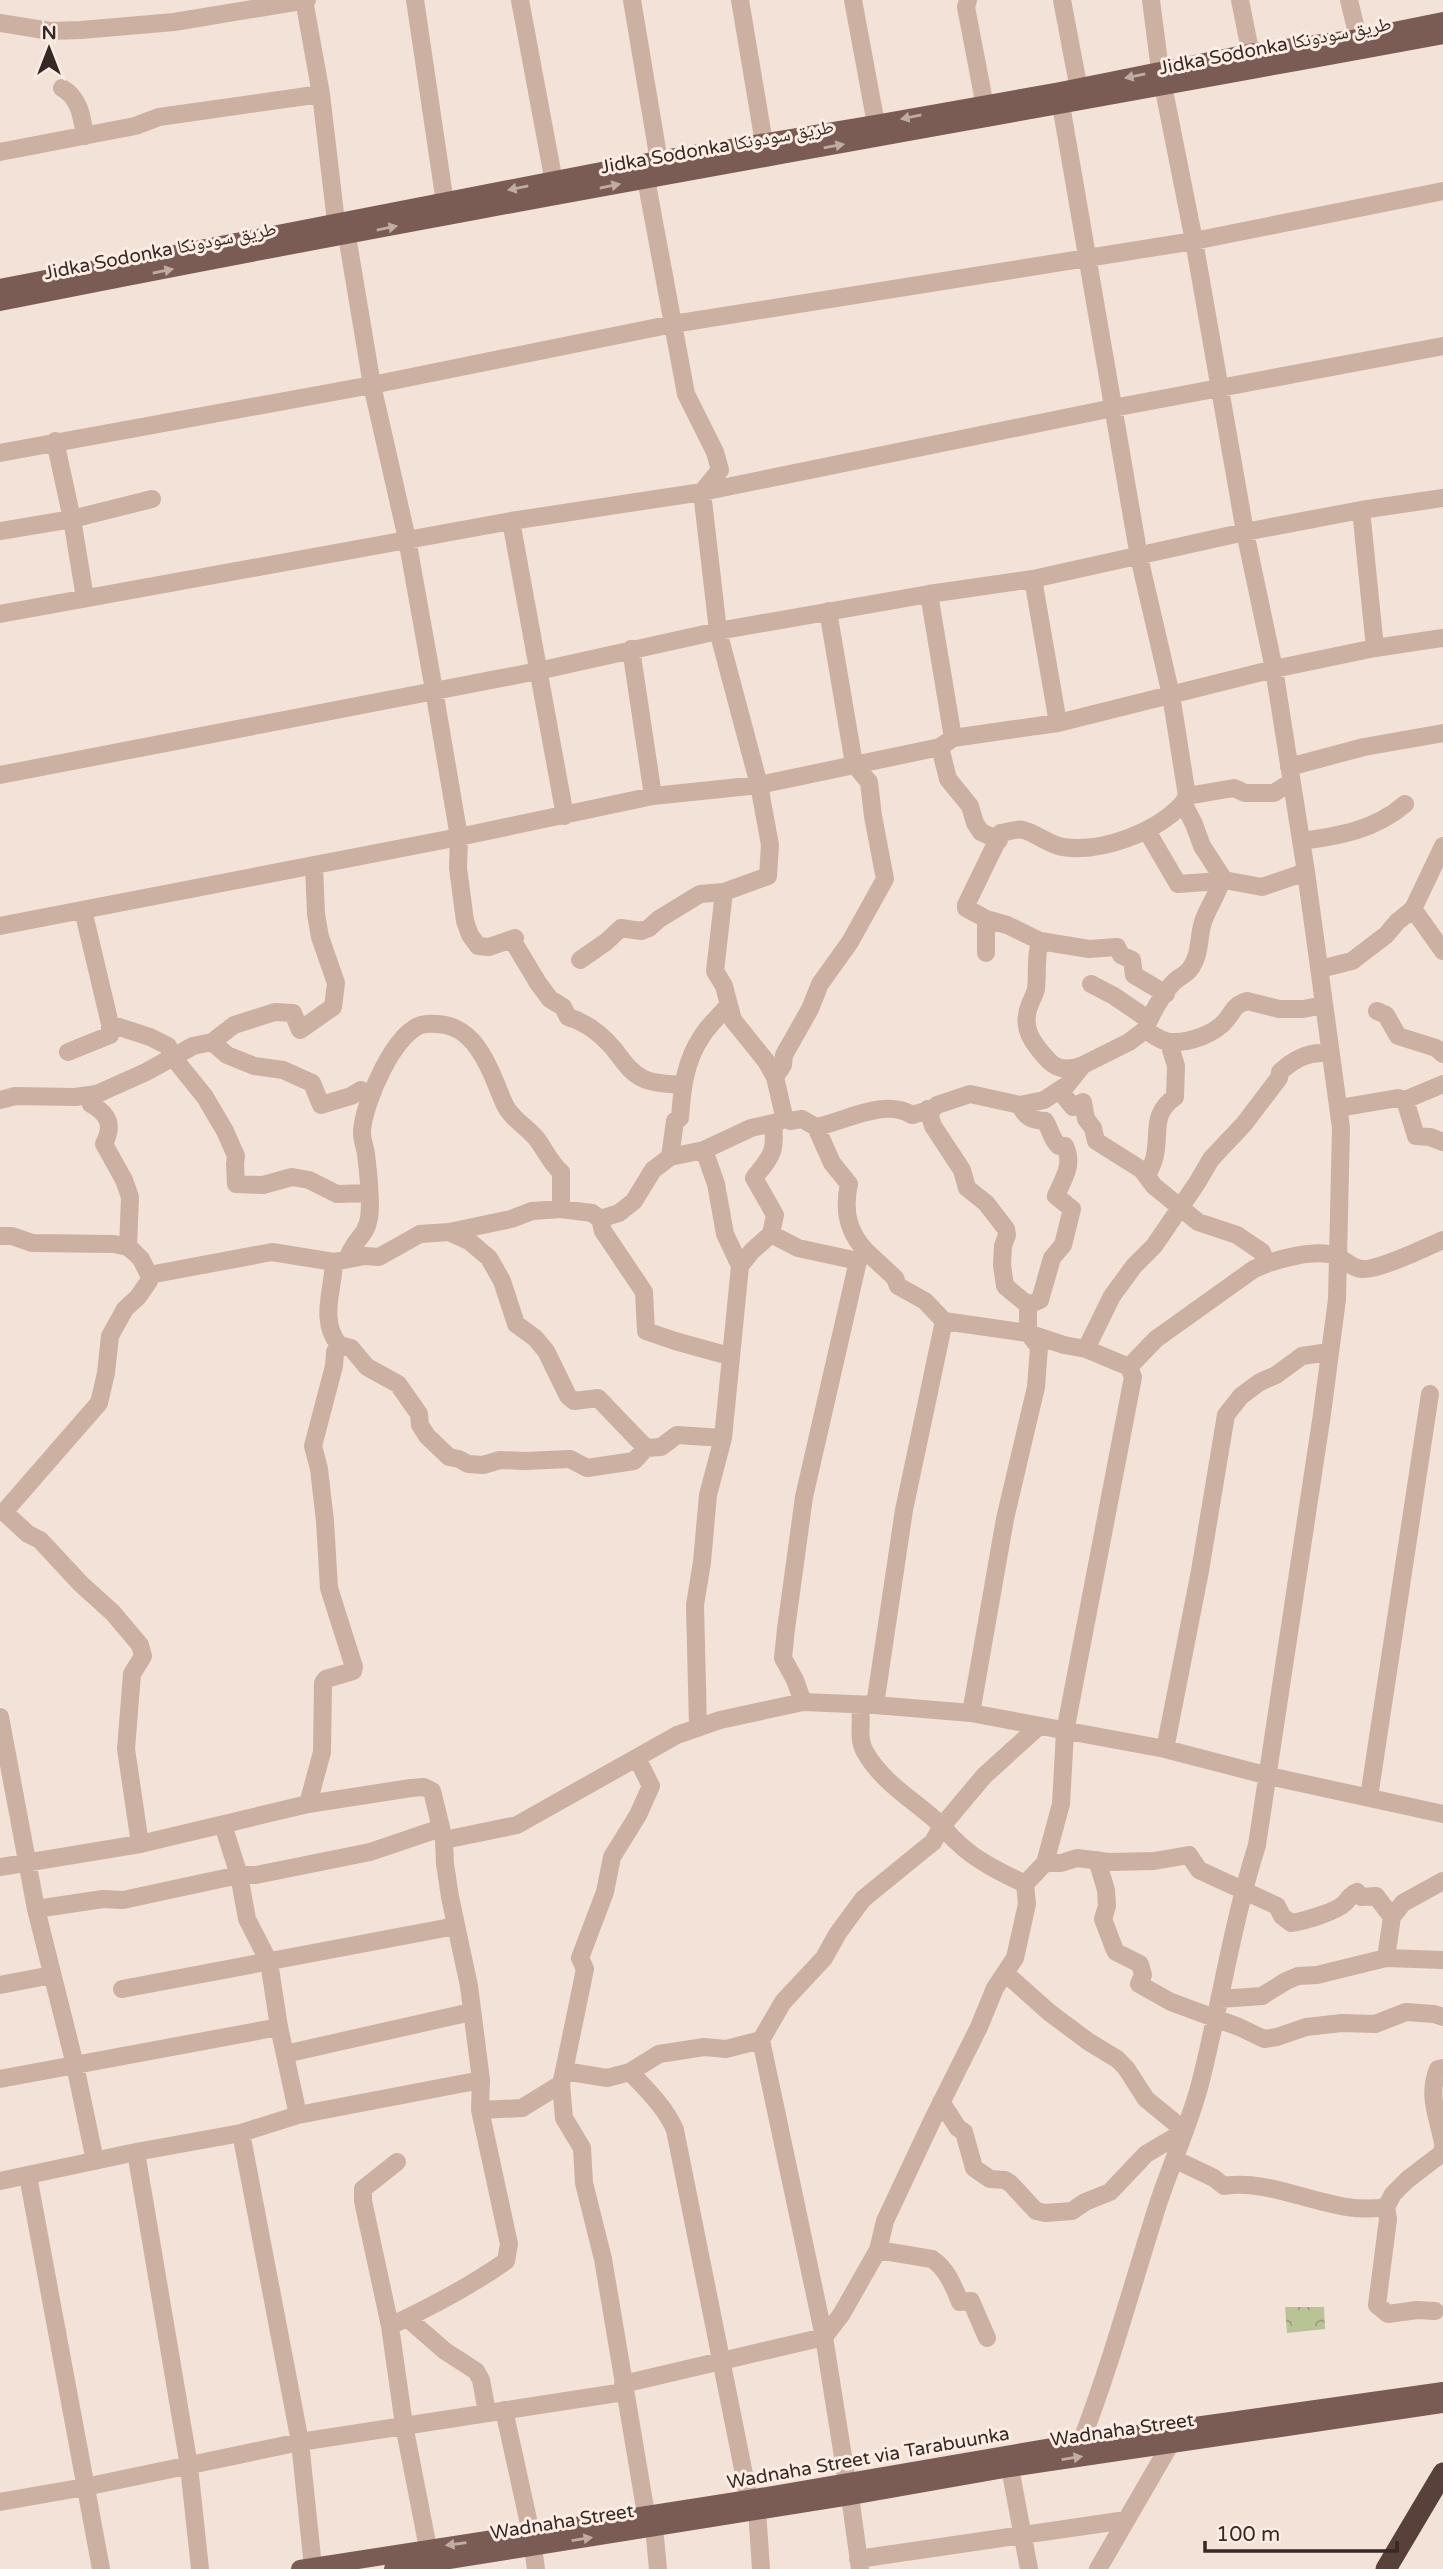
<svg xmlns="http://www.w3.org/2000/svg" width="1443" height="2569" font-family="'Varela Round','Noto Naskh Arabic',sans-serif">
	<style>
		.park { fill: url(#park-crowns) }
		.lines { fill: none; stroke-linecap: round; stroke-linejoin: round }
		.minor { stroke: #ccb0a2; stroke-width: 18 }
		.major { stroke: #7a5c55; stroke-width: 18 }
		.highway { stroke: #58413b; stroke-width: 21 }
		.oneway { fill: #c1aca4 }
		.labels { text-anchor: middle; stroke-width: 6; stroke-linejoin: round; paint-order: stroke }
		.street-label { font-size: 19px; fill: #362825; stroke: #fbede4 }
	</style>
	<defs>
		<pattern id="park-crowns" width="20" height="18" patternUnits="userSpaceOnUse" patternTransform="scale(1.75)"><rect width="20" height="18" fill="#bac396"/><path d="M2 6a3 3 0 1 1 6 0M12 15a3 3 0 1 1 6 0" fill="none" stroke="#989e7a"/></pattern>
	</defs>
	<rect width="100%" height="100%" fill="#f3e2d7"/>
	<!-- park -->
	<path class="park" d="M1285,2307H1324L1325,2329L1287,2333Z"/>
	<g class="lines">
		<!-- minor -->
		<path class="minor" d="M304,0L321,94L336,222L347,236L372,385L407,539L434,690L459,837L458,868L465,921L470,935L478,946L489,947L515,938L514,943L538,983L550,999L563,1007L568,1017C585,1022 601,1034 613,1048C622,1059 630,1073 644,1079C655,1084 669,1084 682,1085
			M415,0L445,203
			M520,0L556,193
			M632,0L661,173
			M740,0L764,143
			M853,0L876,124
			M968,0L966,7L987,117
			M1062,0L1081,100
			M1240,0L1253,65
			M1349,0L1361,50
			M0,23L50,31L81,30L174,22L307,0
			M62,88C80,98 82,118 85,136
			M1061,105L1139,557L1171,695L1187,796L1183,803L1194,824L1202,846L1224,880L1262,887L1306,872
			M0,152L135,126L159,117L321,94
			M55,441L72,519L85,598
			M0,453L372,385L673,324L1194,241L1443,191
			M1361,510L1375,648
			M511,521L565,816
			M0,531L72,519L152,499
			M1033,579L1058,723
			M929,594L953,738
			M828,611L854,764L869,782L873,816L885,879L850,942L820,984L810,1009L784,1055L783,1065L775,1077L784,1116L790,1121L802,1119L816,1127C846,1121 884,1098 912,1115L933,1109L937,1105L970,1094L1020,1105L1044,1100L1067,1085L1083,1065L1129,1042L1145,1030C1152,1034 1162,1042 1171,1042C1189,1043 1216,1034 1227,1019C1235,1009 1233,1006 1247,1001L1279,1009H1303L1324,1005
			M0,614L511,521L702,492L1113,408L1443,346
			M631,649L653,796
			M940,747L948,779L970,806L975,823L981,832L999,840
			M1289,767L1364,747L1443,733
			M0,775L538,671L718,631L929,594L1033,579L1245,532L1361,510L1443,498
			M1187,796L1234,788L1245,793H1274L1291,782
			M1147,831L1178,884L1221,881
			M1301,841C1339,836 1375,830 1405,804
			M724,892L715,971L724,986L733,1020L766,1061L775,1077
			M1413,909L1443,951
			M0,926L459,837L653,796L759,785L940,747L953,738L1058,723L1274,669L1375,648L1443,638
			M1040,941C1035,959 1038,971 1036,989C1035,994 1032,999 1030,1004C1020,1028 1033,1044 1049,1061C1059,1071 1071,1070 1083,1065
			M986,953V919
			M580,960L606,942L621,928L641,931L649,928L659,919L700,894L724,892L768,876L770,845L759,785L718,631L702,492L720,470L715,452L686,394L646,179
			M1320,969L1352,961L1386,935L1397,922L1413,909L1443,846
			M1091,984L1114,996L1149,1020
			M1166,994L1134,975L1132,960L1121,955L1117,947L1089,949L1040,941L1007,925L986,919L966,908V905L1001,833C1008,832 1017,828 1023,830C1036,833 1049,845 1063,847C1102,853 1157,832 1183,803
			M1377,1011L1386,1015L1398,1036L1436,1048L1443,1054
			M110,1024L150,1037L168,1046L172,1056L205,1097L225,1131L236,1156L235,1164L236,1184L263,1185L292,1177L309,1180L337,1194L369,1193
			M1145,1030C1150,1016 1163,993 1173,983C1178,977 1186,975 1190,969C1201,955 1198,937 1203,922C1208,907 1217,896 1221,881L1224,880
			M212,1042L227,1055L254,1066L283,1070L312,1083L321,1105L351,1096L361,1090L370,1095
			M68,1052L110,1035V1024L83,910
			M1060,1091L1073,1107L1083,1102L1086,1119L1093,1128L1096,1141L1142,1170L1154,1186L1198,1222L1237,1235L1262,1252L1266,1263
			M97,1094L92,1098L91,1104C110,1115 113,1126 104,1144L124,1180L130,1197L128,1247
			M0,1100L15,1096L75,1097L97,1094L146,1072L193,1046L212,1042L234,1025L275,1012L293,1013L300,1030L333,1007L336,983L320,937L316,914L314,865
			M1405,1100L1443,1084
			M1020,1105C1025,1117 1031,1120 1045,1121C1051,1130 1051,1139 1059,1146H1065C1074,1165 1063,1179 1056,1196L1072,1209L1063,1245L1052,1258L1040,1300L1028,1305
			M1339,1108L1398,1098L1405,1100L1416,1136L1430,1137L1443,1142
			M928,1109L933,1126L962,1170L967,1188L986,1203L1006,1229L1007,1235L1003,1246L1002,1265L1005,1286L1028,1305V1333L1039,1347L1036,1387L1005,1519L971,1713
			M816,1127L832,1163L849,1184C843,1211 848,1233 867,1252
			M670,1157L675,1121L680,1118C682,1089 685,1061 702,1036C709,1025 719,1016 728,1006
			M1147,1176C1150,1169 1154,1162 1155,1155C1160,1132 1151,1114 1175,1097L1176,1066L1169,1043
			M600,1219L619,1213L634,1201L653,1170L670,1157L704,1150L751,1128L778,1122L782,1119
			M449,1232L469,1241L489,1258L502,1281L516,1324L535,1338L546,1351L568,1396L574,1401L598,1398L646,1448L661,1447L677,1435L723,1438
			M0,1236H12L32,1243L114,1244L128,1247L134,1252L141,1259L149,1275V1281L138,1297L125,1309L110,1336L106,1373L99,1403L4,1512H0
			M348,1258C353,1240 366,1237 369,1218C372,1201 368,1172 366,1154C365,1147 362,1140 362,1133C362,1106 396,1026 426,1024C446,1023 460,1027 473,1042C488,1060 495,1082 504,1103C510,1118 527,1127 536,1138C545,1149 550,1163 561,1172V1209
			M740,1266L752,1251L771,1234
			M149,1275L272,1252L334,1262L365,1256L379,1257L420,1234L449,1232L511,1219L532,1211L561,1209L592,1213L600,1219L603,1231L644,1292L646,1331L675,1341L729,1356
			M339,1345L351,1348L367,1367L398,1384L419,1414L420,1425L427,1436L449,1457L459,1459L468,1464L483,1465L500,1460L525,1461L570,1459L587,1468L634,1461L646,1448
			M1086,1349L1112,1296L1134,1266L1154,1246L1197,1183L1211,1159L1244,1124L1279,1078L1280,1072C1295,1058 1311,1050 1331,1054
			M1129,1367L1156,1339L1254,1269C1273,1260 1318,1247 1338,1257C1347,1261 1351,1268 1362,1269C1377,1271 1427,1247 1443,1240
			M4,1512L28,1534L40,1540L81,1584L113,1613L140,1645L143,1656L132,1674L126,1749L140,1844
			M803,1702L795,1680L783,1658L786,1629L804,1497L858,1261
			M859,1705C864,1720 856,1736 865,1752C884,1785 916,1801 942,1826C947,1831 951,1837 957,1842C975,1860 1002,1873 1025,1884
			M875,1705L904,1510L944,1321
			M0,1717L36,1909L75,2065L95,2161
			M698,1727L695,1605L702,1562L708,1495L723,1438L740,1266L725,1234L716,1184L704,1150
			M1165,1749L1200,1571L1226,1415L1241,1396L1260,1382L1276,1375L1302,1356L1329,1352
			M1369,1797L1430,1394
			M308,1804L322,1752L323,1683L326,1679L353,1671L354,1667L329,1588L325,1521L319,1469L313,1446L334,1366L335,1352L339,1345C319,1320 333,1291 334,1262
			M223,1825L239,1875L247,1919L269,1962L279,2027L298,2115
			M444,1840L517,1825L677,1735L720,1720L803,1702L875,1705L971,1713L1165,1749L1269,1776L1443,1814
			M1097,1860L1106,1890L1107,1906L1103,1919L1114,1948L1116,1952L1140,1964L1143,1975L1139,1984L1171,2002L1239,2027L1264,2039L1277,2037L1306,2027L1342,2023L1375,2024L1406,2012L1434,2014L1443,2017
			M1045,1863H1061L1077,1858L1109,1862L1154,1861L1189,1855L1199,1870L1277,1906L1282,1916L1291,1923C1304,1921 1336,1912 1345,1903C1350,1897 1350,1895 1357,1892L1361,1897L1376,1896L1392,1917
			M0,1867L140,1844L308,1804L411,1788L424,1787L432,1791L444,1840L445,1864L450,1897L469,1986L481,2080L480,2110L509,2244L506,2261C469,2287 431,2307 390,2326
			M36,1909L103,1899L123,1900L239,1875H256L370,1852L441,1828
			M1386,1958L1392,1917L1403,1903L1443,1881
			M0,1985L52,1975
			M122,1989L456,1926
			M1220,1999L1262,1996L1286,1981L1298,1976L1317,1975L1386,1958L1443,1960
			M761,2040L824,2337L847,2482
			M285,2054L471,2012
			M1443,2068L1438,2069C1427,2096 1438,2116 1443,2143
			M564,2071L585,1969L580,1958L605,1892L612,1857L638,1815L651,1786L637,1758
			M630,2072C647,2090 666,2108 675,2130L749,2499
			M0,2079L279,2027
			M561,2084L564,2118L582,2148L584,2183L603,2259L646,2514
			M941,2102L958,2128L964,2132L974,2168L990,2179L1005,2180L1011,2184L1036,2211L1045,2213L1072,2211L1085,2202L1110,2192L1146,2154L1185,2131L1146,2099L1126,2068L1117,2059L1089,2042L1050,2013L1005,1973
			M480,2110L522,2108L561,2084L564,2071L607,2078L630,2072L659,2054L704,2047L726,2049L761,2040L783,2002L824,1958L838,1933L863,1899L933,1842L942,1826L984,1776L1038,1727
			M241,2133L300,2442L313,2567
			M136,2152L189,2466L200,2569
			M1174,2159L1214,2178L1224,2186C1275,2177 1332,2217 1386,2207L1393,2194L1407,2180L1441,2154L1443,2148
			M397,2162L363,2189V2201L390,2326L404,2425L428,2548
			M28,2176L101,2569
			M0,2181L136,2152L241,2133L298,2115L481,2080
			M1386,2207L1388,2219L1377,2305L1388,2314L1417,2310L1435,2311
			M878,2250L932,2259C947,2269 953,2285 960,2302L971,2301L987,2338
			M407,2318L445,2351L476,2371L481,2380L487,2412
			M623,2384L824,2337L841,2315L878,2250L885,2221L931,2123L979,2027L995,1988L1015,1958L1027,1904L1025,1884L1045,1863L1061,1804L1065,1732L1133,1377L1129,1367L1086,1349L1064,1345L1028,1333L944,1321L925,1301L898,1286L895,1278L867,1252L858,1261L798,1248L771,1234L775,1215L754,1178C772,1155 776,1153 773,1123
			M504,2410L531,2533L536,2569
			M1081,2442C1111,2364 1133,2283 1158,2204C1171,2165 1188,2127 1199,2088C1220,2007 1232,1924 1257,1845L1322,1414L1337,1299L1341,1128L1306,872L1274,669L1245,532L1194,241L1160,70L1151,0
			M1010,2468L1029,2569
			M850,2496L860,2569
			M0,2502L85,2487L300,2442L624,2392
			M757,2509L761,2569
			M654,2527L658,2569
			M858,2559L1126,2520
			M1098,2569L1171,2443"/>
		<!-- major -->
		<path class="major" d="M0,288L658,160L876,124L1060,91L1249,53L1359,38L1443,21
			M0,302C480,206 962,124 1443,35
			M300,2569L749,2499L1081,2442L1443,2391
			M393,2569L850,2496L1010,2468L1443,2404"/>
		<!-- highway -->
		<path class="highway" d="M1386,2569L1443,2473"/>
	</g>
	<!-- one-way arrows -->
	<defs><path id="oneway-solid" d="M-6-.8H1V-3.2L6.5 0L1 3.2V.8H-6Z" transform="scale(1.75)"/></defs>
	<g class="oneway">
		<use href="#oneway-solid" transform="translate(1135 76) rotate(168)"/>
		<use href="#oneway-solid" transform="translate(911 117) rotate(169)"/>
		<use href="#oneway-solid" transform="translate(834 146) rotate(-10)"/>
		<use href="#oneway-solid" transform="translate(610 186) rotate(-11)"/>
		<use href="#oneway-solid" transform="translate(518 188) rotate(169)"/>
		<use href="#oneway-solid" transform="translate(387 228) rotate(-11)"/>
		<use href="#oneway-solid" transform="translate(163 271) rotate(-11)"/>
		<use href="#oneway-solid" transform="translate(1072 2458) rotate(-9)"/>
		<use href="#oneway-solid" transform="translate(582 2539) rotate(-9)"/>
		<use href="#oneway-solid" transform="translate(456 2544) rotate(172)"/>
	</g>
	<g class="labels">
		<!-- street labels -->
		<g class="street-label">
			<text transform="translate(1275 45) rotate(-11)" y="7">Jidka Sodonka طريق سودونكا</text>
			<text transform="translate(717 146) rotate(-10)" y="7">Jidka Sodonka طريق سودونكا</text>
			<text transform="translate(160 250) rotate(-11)" y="7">Jidka Sodonka طريق سودونكا</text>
			<text transform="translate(1122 2429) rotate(-8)" y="7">Wadnaha Street</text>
			<text transform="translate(868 2457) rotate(-10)" y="7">Wadnaha Street via Tarabuunka</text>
			<text transform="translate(562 2521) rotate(-9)" y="7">Wadnaha Street</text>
		</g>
	</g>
	<!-- north arrow -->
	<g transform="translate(49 49)" stroke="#fbede4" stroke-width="5" paint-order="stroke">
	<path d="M0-5L12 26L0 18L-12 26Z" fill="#362825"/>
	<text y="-10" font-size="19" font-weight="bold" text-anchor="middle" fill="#362825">N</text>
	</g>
	<!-- scale -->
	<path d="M1205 2541v10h192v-10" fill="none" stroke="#362825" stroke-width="3.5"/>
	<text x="1216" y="2541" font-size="21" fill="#362825" stroke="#fbede4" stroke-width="5" paint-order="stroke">100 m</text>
</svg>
